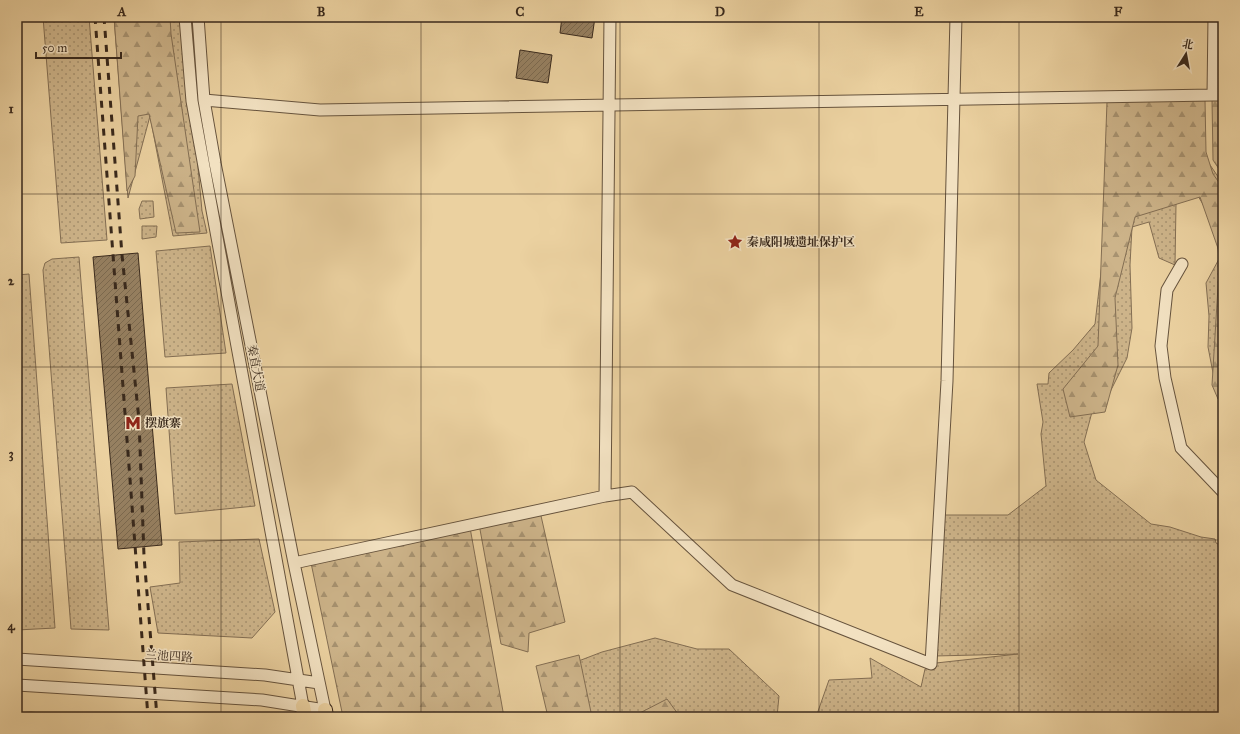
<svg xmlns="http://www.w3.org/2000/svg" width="1240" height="734" font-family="'IM FELL Great Primer','Noto Serif SC',serif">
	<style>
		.grass { fill: url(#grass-dots); stroke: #836e53 }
		.forest { fill: url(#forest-firs); stroke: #836e53 }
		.building { fill: url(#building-hatch); stroke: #39291c }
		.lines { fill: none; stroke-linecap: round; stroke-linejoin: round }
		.minor-casing { stroke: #66533d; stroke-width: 13 }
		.major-casing { stroke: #39291c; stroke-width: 16 }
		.minor { stroke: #f2e1c1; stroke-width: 11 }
		.major { stroke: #ebd1a0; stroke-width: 14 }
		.rail { stroke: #39291c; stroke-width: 3; stroke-dasharray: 7 7; stroke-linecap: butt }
		.grid { fill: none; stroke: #39291c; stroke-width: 1; stroke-opacity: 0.55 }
		.labels { text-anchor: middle; stroke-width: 3; stroke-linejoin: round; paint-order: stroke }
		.poi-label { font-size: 12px; font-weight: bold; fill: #39291c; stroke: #f2e1c1; text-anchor: start }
		.street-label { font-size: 12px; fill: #39291c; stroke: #f2e1c1 }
		.neatline { fill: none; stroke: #39291c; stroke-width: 1.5 }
		.grid-label { font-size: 13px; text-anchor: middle; font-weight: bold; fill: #39291c }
	</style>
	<defs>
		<pattern id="grass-dots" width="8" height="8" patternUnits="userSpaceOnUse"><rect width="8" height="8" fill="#cdb48a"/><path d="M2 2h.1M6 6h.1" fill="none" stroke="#a79270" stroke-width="1.8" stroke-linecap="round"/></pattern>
		<pattern id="forest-firs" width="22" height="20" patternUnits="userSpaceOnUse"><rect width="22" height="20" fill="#cdb48a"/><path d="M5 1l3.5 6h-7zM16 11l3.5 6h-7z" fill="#a79270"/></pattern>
		<pattern id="building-hatch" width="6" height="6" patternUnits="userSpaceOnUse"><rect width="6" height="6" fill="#968061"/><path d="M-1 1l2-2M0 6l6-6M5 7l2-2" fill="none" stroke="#7b694f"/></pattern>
	</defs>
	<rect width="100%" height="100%" fill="#ebd1a0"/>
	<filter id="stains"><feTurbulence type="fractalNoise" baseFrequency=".005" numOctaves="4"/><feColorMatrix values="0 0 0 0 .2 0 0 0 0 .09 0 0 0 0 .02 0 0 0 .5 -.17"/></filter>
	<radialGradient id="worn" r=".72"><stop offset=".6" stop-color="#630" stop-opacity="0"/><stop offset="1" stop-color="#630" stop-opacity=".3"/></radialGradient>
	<!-- grass -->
	<path class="grass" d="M43,17H89L107,240L61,243Z
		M114,17H184L202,211L207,233L173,236L150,116L128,198Z
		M1191,137L1223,184V398L1214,378L1208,347L1209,316L1206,283L1219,259L1216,226L1195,191L1176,204L1175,265L1159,258L1149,222L1132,227L1130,265L1132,328L1127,358L1110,392L1092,412L1084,442L1096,480L1151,524L1170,527L1201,537L1215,539L1216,543L1218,544L1223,561V717H816L829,680L872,678L870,658L921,687L925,669L936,663L1018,654L934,656L941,515H1008L1046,486L1041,434L1043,422L1037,384H1048L1049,373L1073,350L1095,324L1105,238Z
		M142,201H153L154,217L140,219L139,209Z
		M142,226H157L156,237L142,239Z
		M210,246L226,353L165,357L156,251Z
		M79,257L109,630L71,629L43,270L45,263L52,259Z
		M29,274L55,628L17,630V275Z
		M232,384L255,506L175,514L166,388Z
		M259,539L275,612L252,638L158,633L150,587L180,583L179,542Z
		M655,638L697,649H729L779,696L777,717H548L542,675L602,652Z"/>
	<!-- forest -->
	<path class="forest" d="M114,17H170L171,34L200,232L176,233L149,114L138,116L135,176L127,191Z
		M1212,99H1223V175L1213,160Z
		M1205,100L1206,152L1213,174L1223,188V400L1218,399L1212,385L1220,254L1200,197L1135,217L1115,298L1118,365L1105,412L1070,417L1063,389L1098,346L1107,102Z
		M539,507L565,622L529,633L528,652L501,644L479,524Z
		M469,522L504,717H343L310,558Z
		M579,655L592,717H548L536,666Z
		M667,699L678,714L671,717H632Z
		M31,712L81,717H17V713Z"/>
	<!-- building -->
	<path class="building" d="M562,17H595L592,38L560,33Z
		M520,50L552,55L548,83L516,78Z
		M138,253L162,545L118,549L93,257Z"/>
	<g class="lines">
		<!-- minor casing -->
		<g class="minor-casing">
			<path id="minor" d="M185,17L192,101L303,706L302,712
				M198,17L204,100L215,163L294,563L325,710L328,716
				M1214,17L1213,95H1223
				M204,100L320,110L1213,95
				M1182,264L1167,290L1161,346L1165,378L1181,448L1223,492
				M605,496L632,492L732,585L931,664L947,381L956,17
				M294,563L605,496L610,17
				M17,659L265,675L319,683
				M17,685L262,700L325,710"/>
		</g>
		<!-- major casing -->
		<g class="major-casing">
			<path id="major" d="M303,706L305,717
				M325,710L326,717"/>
		</g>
		<!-- minor -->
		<use href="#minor" class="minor"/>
		<!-- major -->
		<use href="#major" class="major"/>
		<!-- rail -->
		<path class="rail" d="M95,17L148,717
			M104,17L122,255L139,420L144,556L157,717"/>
	</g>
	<!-- grid -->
	<path class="grid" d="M221,17V717M421,17V717M620,17V717M819,17V717M1019,17V717M17,194H1223M17,367H1223M17,540H1223"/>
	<!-- icons -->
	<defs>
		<g id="sight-bare" transform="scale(1.2)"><path d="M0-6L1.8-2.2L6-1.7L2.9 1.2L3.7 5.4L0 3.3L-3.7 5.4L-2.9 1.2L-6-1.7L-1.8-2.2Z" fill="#8f2418" stroke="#f2e1c1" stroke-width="2.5" paint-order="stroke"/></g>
		<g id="metro-bare" transform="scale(1.2)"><path d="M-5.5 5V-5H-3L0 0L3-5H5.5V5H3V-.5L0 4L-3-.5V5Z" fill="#8f2418" stroke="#f2e1c1" stroke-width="2.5" paint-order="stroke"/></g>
	</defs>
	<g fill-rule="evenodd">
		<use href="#sight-bare" x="735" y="242"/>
		<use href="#metro-bare" x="133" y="423"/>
	</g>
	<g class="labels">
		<!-- poi labels -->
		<g class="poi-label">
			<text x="747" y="246">秦咸阳城遗址保护区</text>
			<text x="145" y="427">摆旗寨</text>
		</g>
		<!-- street labels -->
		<g class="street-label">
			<text transform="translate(256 368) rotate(79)" y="4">秦直大道</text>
			<text transform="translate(169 656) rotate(4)" y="4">兰池四路</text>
		</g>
	</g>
	<!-- margin -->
	<rect width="1240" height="734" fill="none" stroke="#ebd1a0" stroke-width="44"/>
	<!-- north arrow -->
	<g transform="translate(1186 54) rotate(11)" stroke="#f2e1c1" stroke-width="3" paint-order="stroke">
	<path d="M0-3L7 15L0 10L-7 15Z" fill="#39291c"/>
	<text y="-6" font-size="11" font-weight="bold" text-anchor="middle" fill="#39291c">北</text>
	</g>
	<!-- scale -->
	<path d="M36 52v6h85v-6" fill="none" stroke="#39291c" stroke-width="2"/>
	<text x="42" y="52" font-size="12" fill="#39291c" stroke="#f2e1c1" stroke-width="3" paint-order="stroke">50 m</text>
	<rect x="22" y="22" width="1196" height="690" class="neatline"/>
	<g class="grid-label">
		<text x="122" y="16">A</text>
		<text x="321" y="16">B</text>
		<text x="520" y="16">C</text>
		<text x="720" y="16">D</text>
		<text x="919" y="16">E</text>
		<text x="1118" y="16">F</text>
		<text x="11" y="113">1</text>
		<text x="11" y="285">2</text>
		<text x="11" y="458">3</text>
		<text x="11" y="630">4</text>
	</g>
	<rect width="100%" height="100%" filter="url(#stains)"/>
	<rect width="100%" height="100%" fill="url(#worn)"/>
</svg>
